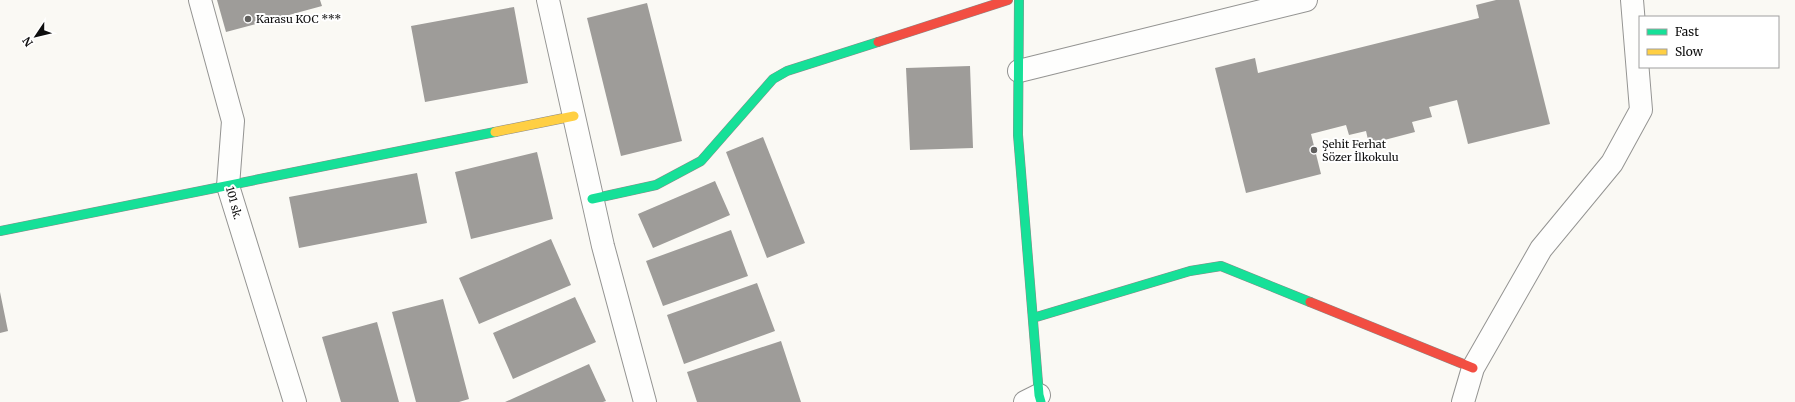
<svg xmlns="http://www.w3.org/2000/svg" width="1795" height="402" font-family="Merriweather,serif">
	<style>
		.building { fill: #9e9c99 }
		.lines { fill: none; stroke-linecap: round; stroke-linejoin: round }
		.street-casing { stroke: #949492; stroke-width: 24 }
		.fast-casing { stroke: #8b8a88; stroke-width: 10 }
		.slow-casing { stroke: #8b8a88; stroke-width: 10 }
		.jam-casing { stroke: #8b8a88; stroke-width: 10 }
		.street { stroke: #fefefd; stroke-width: 22 }
		.fast { stroke: #16e098; stroke-width: 9 }
		.slow { stroke: #ffcf43; stroke-width: 9 }
		.jam { stroke: #f24e42; stroke-width: 9 }
		.poi-dot { fill: #61605e; stroke: #fff; stroke-width: 1.5 }
		.labels { text-anchor: middle; stroke-width: 4; stroke-linejoin: round; paint-order: stroke }
		.poi-label { font-size: 11px; fill: #0e0e0e; stroke: #fff; text-anchor: start }
		.street-label { font-size: 11px; fill: #0e0e0e; stroke: #fff }
	</style>
	<rect width="100%" height="100%" fill="#faf9f4"/>
	<!-- building -->
	<path class="building" d="M217,0H320L322,6L226,32Z
		M1496,0H1519L1550,124L1468,144L1457,100L1429,107L1432,117L1412,122L1415,132L1369,144L1366,131L1349,135L1346,125L1311,134L1321,174L1246,193L1215,68L1255,58L1258,73L1479,18L1476,5Z
		M647,3L682,141L621,156L587,18Z
		M514,7L528,83L425,102L411,26Z
		M970,66L973,148L910,150L906,68Z
		M763,137L805,243L767,258L726,152Z
		M537,152L553,219L471,239L455,172Z
		M417,173L427,223L299,248L289,197Z
		M715,181L730,215L653,248L638,214Z
		M731,230L748,276L663,306L646,261Z
		M551,239L571,285L479,324L459,278Z
		M757,283L775,331L684,364L667,315Z
		M0,292L8,331L0,333Z
		M575,297L596,342L513,379L493,333Z
		M443,299L469,399L459,402H416L392,312Z
		M377,322L399,402H341L322,337Z
		M781,341L801,402H697L687,372Z
		M589,364L606,401L603,402H505Z"/>
	<g class="lines">
		<!-- street casing -->
		<g class="street-casing">
			<path id="street" d="M200,0L233,121L228,186L295,402
				M548,0L603,246L645,402
				M1019,71L1306,0
				M1025,402L1039,395
				M1463,402L1473,368L1541,249L1612,163L1641,110L1632,0"/>
		</g>
		<!-- fast casing -->
		<g class="fast-casing">
			<path id="fast" d="M1019,0L1018,135L1039,395L1041,402
				M592,199L656,185L701,161L773,79L787,71L878,42
				M0,231L495,132
				M1033,318L1190,271L1221,266L1310,302"/>
		</g>
		<!-- slow casing -->
		<g class="slow-casing">
			<path id="slow" d="M495,132L574,116"/>
		</g>
		<!-- jam casing -->
		<g class="jam-casing">
			<path id="jam" d="M878,42L1008,0
				M1310,302L1473,368"/>
		</g>
		<!-- street -->
		<use href="#street" class="street"/>
		<!-- fast -->
		<use href="#fast" class="fast"/>
		<!-- slow -->
		<use href="#slow" class="slow"/>
		<!-- jam -->
		<use href="#jam" class="jam"/>
	</g>
	<!-- markers -->
	<g class="poi-dot">
		<circle cx="248" cy="19" r="4"/>
		<circle cx="1314" cy="150" r="4"/>
	</g>
	<g class="labels">
		<!-- poi labels -->
		<g class="poi-label">
			<text x="256" y="23">Karasu KOC ***</text>
			<text x="1322" y="148">Şehit Ferhat<tspan x="1322" dy="13">Sözer İlkokulu</tspan></text>
		</g>
		<!-- street labels -->
		<g class="street-label">
			<text transform="translate(234 203) rotate(75)" y="4">101 sk.</text>
		</g>
	</g>
	<!-- legend -->
	<rect x="1639" y="16" width="140" height="52" fill="#ffffff" stroke="#9f9f9f"/>
	<rect x="1647" y="29" width="20" height="6" fill="#16e098" stroke="#9f9f9f"/>
	<text x="1675" y="36" font-size="12" fill="#0e0e0e">Fast</text>
	<rect x="1647" y="49" width="20" height="6" fill="#ffcf43" stroke="#9f9f9f"/>
	<text x="1675" y="56" font-size="12" fill="#0e0e0e">Slow</text>
	<!-- north arrow -->
	<g transform="translate(36 36) rotate(235)" stroke="#ffffff" stroke-width="3" paint-order="stroke">
	<path d="M0-3L7 15L0 10L-7 15Z" fill="#0e0e0e"/>
	<text y="-6" font-size="11" font-weight="bold" text-anchor="middle" fill="#0e0e0e">N</text>
	</g>
</svg>
